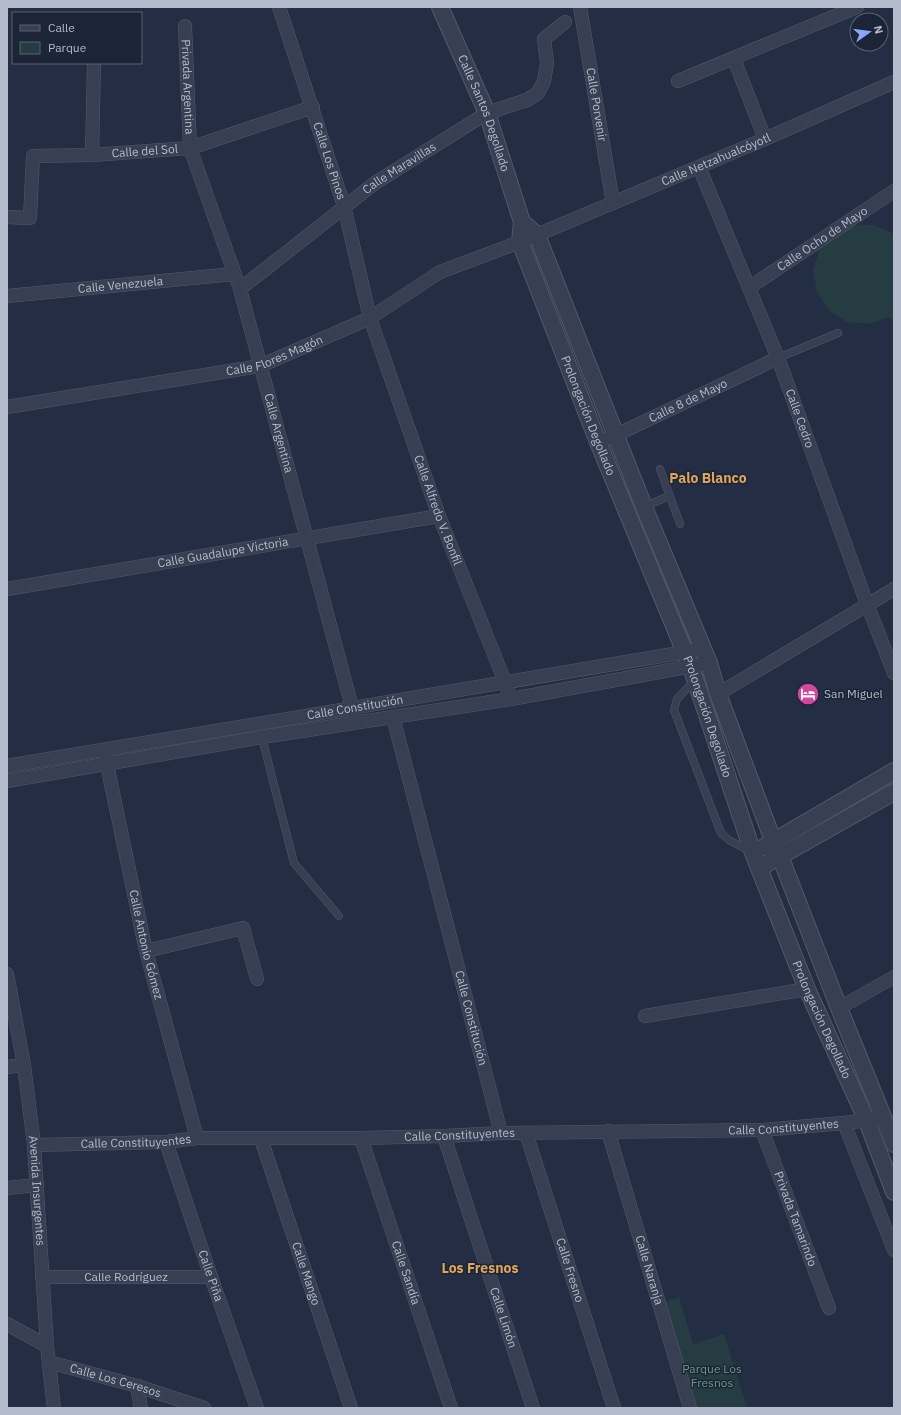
<svg xmlns="http://www.w3.org/2000/svg" width="901" height="1415" font-family="'IBM Plex Sans',sans-serif">
	<style>
		.green { fill: #253c43 }
		.lines { fill: none; stroke-linecap: round; stroke-linejoin: round }
		.service-casing { stroke: #525a6c; stroke-width: 8 }
		.minor-casing { stroke: #525a6c; stroke-width: 14 }
		.tertiary-casing { stroke: #525a6c; stroke-width: 18 }
		.service { stroke: #383f52; stroke-width: 7 }
		.minor { stroke: #383f52; stroke-width: 13 }
		.tertiary { stroke: #383f52; stroke-width: 16 }
		.labels { text-anchor: middle; stroke-width: 3; stroke-linejoin: round; paint-order: stroke }
		.street-label { font-size: 12px; fill: #b4bbcc; stroke: #1c2437 }
		.poi-label { font-size: 12px; fill: #b4bbcc; stroke: #1c2437; text-anchor: start }
		.park-label { font-size: 12px; fill: #699f7c; stroke: #1c2437 }
		.quarter-label { font-size: 14px; font-weight: bold; fill: #dfa45c; stroke: #1c2437 }
	</style>
	<rect width="100%" height="100%" fill="#232d43"/>
	<!-- green -->
	<path class="green" d="M852,225H874L894,234V322L889,317L869,324L847,322L829,311L817,292L813,271L819,250L833,234Z
		M679,1297L693,1344L724,1334L747,1408H696L663,1302Z"/>
	<g class="lines">
		<!-- service casing -->
		<g class="service-casing">
			<path id="service" d="M778,358L838,333
				M660,469L680,524
				M644,507L669,496
				M695,680L677,699L674,710L721,833L729,840L750,851
				M261,734L294,863L339,916"/>
		</g>
		<!-- minor casing -->
		<g class="minor-casing">
			<g id="minor">
				<path id="s1" d="M279,7L344,206L370,318L439,516L505,682L511,699"/>
				<path id="s2" d="M580,7L613,203"/>
				<path id="s3" d="M185,26L190,148L240,289L356,722"/>
				<path d="M734,59L765,139"/>
				<path d="M678,81L857,7"/>
				<path d="M92,155L94,63"/>
				<path id="s4" d="M699,167L778,358L867,604L894,673"/>
				<path id="s5" d="M7,217L30,218L33,156L92,155L190,148L313,107"/>
				<path id="s6" d="M750,287L894,191"/>
				<path id="s7" d="M240,289L375,183L487,113L527,100L538,93L544,81L547,63L544,39L565,22"/>
				<path id="s8" d="M7,296L234,274"/>
				<path id="s9" d="M7,407L260,366L370,318L440,272L520,242L765,139L894,82"/>
				<path id="s10" d="M598,442L616,435L778,358"/>
				<path id="s11" d="M7,589L439,516"/>
				<path d="M718,694L894,589"/>
				<path id="s12" d="M393,717L501,1133"/>
				<path id="s13" d="M105,755L146,951L197,1138"/>
				<path id="s14" d="M7,766L703,649"/>
				<path d="M7,781L262,737L511,699L709,663"/>
				<path d="M146,951L243,928L257,979"/>
				<path id="s15" d="M7,974L24,1065L34,1145L47,1346L54,1408"/>
				<path d="M839,1008L894,977"/>
				<path d="M645,1016L807,989"/>
				<path d="M7,1067L24,1065"/>
				<path d="M844,1123L894,1250"/>
				<path id="s16" d="M762,1130L829,1308"/>
				<path id="s17" d="M608,1131L690,1408"/>
				<path id="s18" d="M526,1133L614,1408"/>
				<path id="s19" d="M444,1136L533,1408"/>
				<path id="s20" d="M361,1138L451,1408"/>
				<path id="s21" d="M261,1139L351,1408"/>
				<path id="s22" d="M166,1142L211,1277L257,1408"/>
				<path id="s23" d="M34,1145L166,1142L197,1138H361L444,1136L501,1133L762,1130L844,1123L876,1119"/>
				<path d="M7,1188L37,1185"/>
				<path id="s24" d="M42,1277H211"/>
				<path d="M7,1324L47,1346"/>
				<path id="s25" d="M49,1362L137,1386L204,1408"/>
				<path d="M137,1386L141,1408"/>
			</g>
		</g>
		<!-- tertiary casing -->
		<g class="tertiary-casing">
			<g id="tertiary">
				<path id="s26" d="M440,7L487,113L522,222L520,242L526,257L598,442L691,667L753,853L807,989L867,1121L894,1192"/>
				<path d="M522,222L537,235L644,507L709,663L718,694L774,843L780,856L839,1008L894,1144"/>
				<path d="M764,847L894,771"/>
				<path d="M759,868L894,792"/>
			</g>
		</g>
		<!-- service -->
		<use href="#service" class="service"/>
		<!-- minor -->
		<use href="#minor" class="minor"/>
		<!-- tertiary -->
		<use href="#tertiary" class="tertiary"/>
	</g>
	<!-- icons -->
	<defs>
		<g id="hotel-disc" transform="scale(1.15)"><circle r="9.5" fill="#d1479c" stroke="#1c2437"/><path d="M-6-4.5h1.5V1H6V5H4.5V3h-9V5H-6ZM-4 0a1.8 1.8 0 1 1 3.6 0ZM.5 0V-2.5h3Q6-2.5 6 0Z" fill="#fff"/></g>
	</defs>
	<g fill-rule="evenodd">
		<use href="#hotel-disc" x="808" y="694"/>
	</g>
	<g class="labels">
		<!-- street labels -->
		<g class="street-label">
			<text dy="4" stroke="none"><textPath href="#s3" startOffset="61">Privada Argentina</textPath></text>
			<text dy="4" stroke="none"><textPath href="#s2" startOffset="99">Calle Porvenir</textPath></text>
			<text dy="4" stroke="none"><textPath href="#s26" startOffset="115">Calle Santos Degollado</textPath></text>
			<text dy="4" stroke="none"><textPath href="#s5" startOffset="197">Calle del Sol</textPath></text>
			<text dy="4" stroke="none"><textPath href="#s9" startOffset="758">Calle Netzahualcóyotl</textPath></text>
			<text dy="4" stroke="none"><textPath href="#s1" startOffset="162">Calle Los Pinos</textPath></text>
			<text dy="4" stroke="none"><textPath href="#s7" startOffset="200">Calle Maravillas</textPath></text>
			<text dy="4" stroke="none"><textPath href="#s6" startOffset="87">Calle Ocho de Mayo</textPath></text>
			<text dy="4" stroke="none"><textPath href="#s8" startOffset="114">Calle Venezuela</textPath></text>
			<text dy="4" stroke="none"><textPath href="#s9" startOffset="273">Calle Flores Magón</textPath></text>
			<text dy="4" stroke="none"><textPath href="#s10" startOffset="99">Calle 8 de Mayo</textPath></text>
			<text dy="4" stroke="none"><textPath href="#s26" startOffset="437">Prolongación Degollado</textPath></text>
			<text dy="4" stroke="none"><textPath href="#s4" startOffset="271">Calle Cedro</textPath></text>
			<text dy="4" stroke="none"><textPath href="#s3" startOffset="421">Calle Argentina</textPath></text>
			<text dy="4" stroke="none"><textPath href="#s1" startOffset="528">Calle Alfredo V. Bonfil</textPath></text>
			<text dy="4" stroke="none"><textPath href="#s11" startOffset="219">Calle Guadalupe Victoria</textPath></text>
			<text dy="4" stroke="none"><textPath href="#s14" startOffset="353">Calle Constitución</textPath></text>
			<text dy="4" stroke="none"><textPath href="#s26" startOffset="761">Prolongación Degollado</textPath></text>
			<text dy="4" stroke="none"><textPath href="#s13" startOffset="194">Calle Antonio Gómez</textPath></text>
			<text dy="4" stroke="none"><textPath href="#s12" startOffset="311">Calle Constitución</textPath></text>
			<text dy="4" stroke="none"><textPath href="#s26" startOffset="1085">Prolongación Degollado</textPath></text>
			<text dy="4" stroke="none"><textPath href="#s23" startOffset="750">Calle Constituyentes</textPath></text>
			<text dy="4" stroke="none"><textPath href="#s23" startOffset="426">Calle Constituyentes</textPath></text>
			<text dy="4" stroke="none"><textPath href="#s23" startOffset="102">Calle Constituyentes</textPath></text>
			<text dy="4" stroke="none"><textPath href="#s15" startOffset="219">Avenida Insurgentes</textPath></text>
			<text dy="4" stroke="none"><textPath href="#s16" startOffset="95">Privada Tamarindo</textPath></text>
			<text dy="4" stroke="none"><textPath href="#s18" startOffset="144">Calle Fresno</textPath></text>
			<text dy="4" stroke="none"><textPath href="#s17" startOffset="145">Calle Naranja</textPath></text>
			<text dy="4" stroke="none"><textPath href="#s20" startOffset="142">Calle Sandía</textPath></text>
			<text dy="4" stroke="none"><textPath href="#s21" startOffset="142">Calle Mango</textPath></text>
			<text dy="4" stroke="none"><textPath href="#s22" startOffset="141">Calle Piña</textPath></text>
			<text dy="4" stroke="none"><textPath href="#s24" startOffset="84">Calle Rodríguez</textPath></text>
			<text dy="4" stroke="none"><textPath href="#s19" startOffset="191">Calle Limón</textPath></text>
			<text dy="4" stroke="none"><textPath href="#s25" startOffset="69">Calle Los Ceresos</textPath></text>
		</g>
		<!-- poi labels -->
		<g class="poi-label">
			<text x="824" y="698">San Miguel</text>
		</g>
		<!-- park labels -->
		<g class="park-label">
			<text x="712" y="1373">Parque Los<tspan x="712" dy="14">Fresnos</tspan></text>
		</g>
		<!-- quarter labels -->
		<g class="quarter-label">
			<text x="708" y="483">Palo Blanco</text>
			<text x="480" y="1273">Los Fresnos</text>
		</g>
	</g>
	<!-- border -->
	<rect width="901" height="1415" fill="none" stroke="#b4bbcc" stroke-width="16"/>
	<!-- legend -->
	<rect x="12" y="12" width="130" height="52" fill="#1c2437" stroke="#596073"/>
	<rect x="20" y="25" width="20" height="6" fill="#383f52" stroke="#596073"/>
	<text x="48" y="32" font-size="12" fill="#b4bbcc">Calle</text>
	<rect x="20" y="42" width="20" height="12" fill="#253c43" stroke="#596073"/>
	<text x="48" y="52" font-size="12" fill="#b4bbcc">Parque</text>
	<!-- north arrow -->
	<g transform="translate(869 32) rotate(76)"><circle r="19" fill="#1c2437" stroke="#596073"/>
	<path d="M0-3L7 15L0 10L-7 15Z" fill="#87a7ff"/>
	<text y="-6" font-size="11" font-weight="bold" text-anchor="middle" fill="#b4bbcc">N</text>
	</g>
</svg>
